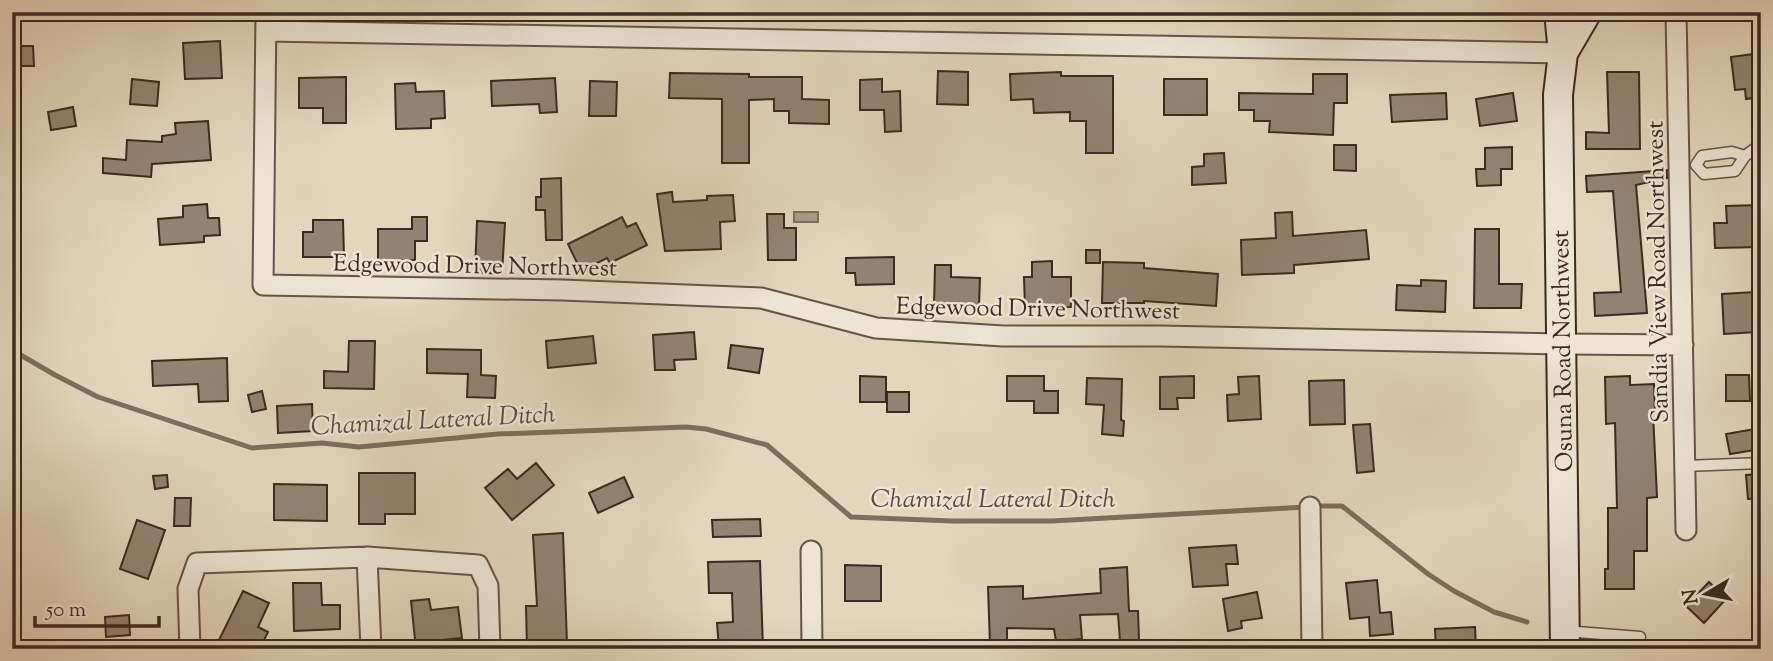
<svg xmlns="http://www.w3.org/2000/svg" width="1773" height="661" font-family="'Sorts Mill Goudy',serif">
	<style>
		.water { fill: #ab9b88; stroke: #7f6d5e; stroke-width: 2 }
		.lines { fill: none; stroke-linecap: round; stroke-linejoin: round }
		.stream { stroke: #7f6d5e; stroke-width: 5 }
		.building { fill: #938372; stroke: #3d2920; stroke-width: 2 }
		.lane-casing { stroke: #665447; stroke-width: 13 }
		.street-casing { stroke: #665447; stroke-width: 23 }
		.secondary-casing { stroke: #3d2920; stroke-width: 32 }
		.lane { stroke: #ede4d4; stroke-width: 10 }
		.street { stroke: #ede4d4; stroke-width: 19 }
		.secondary { stroke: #ede4d4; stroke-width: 28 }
		.labels { text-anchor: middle; stroke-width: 5; stroke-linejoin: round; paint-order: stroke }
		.street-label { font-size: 24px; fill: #3d2920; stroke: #ede4d4 }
		.water-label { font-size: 26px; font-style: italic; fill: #5e4b3f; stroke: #ede4d4 }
	</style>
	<rect width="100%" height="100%" fill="#e3d6bd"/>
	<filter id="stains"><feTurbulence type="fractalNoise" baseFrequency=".00286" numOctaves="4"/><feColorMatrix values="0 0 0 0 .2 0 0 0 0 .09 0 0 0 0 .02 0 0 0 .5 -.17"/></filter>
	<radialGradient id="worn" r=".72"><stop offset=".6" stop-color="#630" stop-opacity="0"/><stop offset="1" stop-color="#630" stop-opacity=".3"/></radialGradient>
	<!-- water -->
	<path class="water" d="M794,212H818V222H794Z"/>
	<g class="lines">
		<!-- stream -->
		<path class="stream" d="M12,350L55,375L98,397L252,448L322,443L359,447L498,434L686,427L706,429L767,445L851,517L952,521H1052L1306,507
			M1315,506H1342L1428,574L1454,591L1494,612L1527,622
			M1605,644L1625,649"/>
	</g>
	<!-- building -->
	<path class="building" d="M220,41L222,78L185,79L183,43Z
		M12,46H33L34,66H12Z
		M1761,53V97L1746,99L1745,89L1735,90L1731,57Z
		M938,71L968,72V105L937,104Z
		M1061,72V76H1113V153H1086V121H1070V112L1034,113L1033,99L1011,100L1010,74Z
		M1607,72H1639L1640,149H1586V132L1609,133Z
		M670,73L749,74V77H802V99L829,100V124L789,123V111H774V99L749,100V163H722V99L669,98Z
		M1313,74H1347V103H1334L1333,135L1269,132L1270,121H1254V110H1239V93L1313,94Z
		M346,77V123H323V108H299V78Z
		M555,78L557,112L540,113L539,104L492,106L491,81Z
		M132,79L159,82L157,106L130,104Z
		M882,79V92L900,91L901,131L885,132L884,110H860V80Z
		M1164,79H1207V115H1164Z
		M590,81L617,82L616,116H589Z
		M415,83L416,92L444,91L445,118L431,119V128L396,129L395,84Z
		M1446,93L1447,119L1392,122L1390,95Z
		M1513,93L1517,121L1480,126L1476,99Z
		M73,107L76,126L51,130L48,112Z
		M208,121L211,160L152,164L151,177L103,173V158L126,160L127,140L162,142V136L176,134L175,123Z
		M1334,145H1356V171L1334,170Z
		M1512,147V169H1501V185L1477,186L1476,169H1485V148Z
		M1224,153L1226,183L1192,185V167L1204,166V154Z
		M1667,170V178L1636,185L1647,313L1595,316L1594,293L1621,292L1613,191L1587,192L1586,176Z
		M561,178L562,240H546L545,210H536V197H541V179Z
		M672,192L673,202L707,200V196L733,195L735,221L720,222L721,249L665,251L657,194Z
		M207,204L208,218H219L220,235L204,236V242L160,245L158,219L183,217V206Z
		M1760,205L1761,247L1715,248L1714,223H1727L1726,206Z
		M1292,212L1293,236L1366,230L1369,259L1294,265V273L1242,275L1241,240L1276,238L1275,213Z
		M767,214H784V228H796V260H768Z
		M412,217H427V241H415V260L378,261V229H412Z
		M622,217L627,227L636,223L647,245L610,263L607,258L581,271L568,244Z
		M313,220H343L344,257H303V232H313Z
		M477,221L505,223L502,274L475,272Z
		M1475,229H1499V284H1522L1521,308H1474Z
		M1086,250H1100V263H1086Z
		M894,257V284L856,285L855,273H846V258Z
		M1052,261V277H1071V307L1025,308L1024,277H1032V262Z
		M1103,262L1144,263V268L1218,274L1216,306L1144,301V303H1102Z
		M935,265H951V277L980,278L979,307L934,306Z
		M1421,280L1446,281L1445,312L1396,310L1397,285L1421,286Z
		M1755,292L1757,332L1724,334L1722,294Z
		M694,332L696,359L674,360L675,370H655L653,335Z
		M593,336L596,363L548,368L546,341Z
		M349,341H375L374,389L324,388V371L348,372Z
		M731,345L763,349L759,373L728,368Z
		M427,349L481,350V375L496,376L495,398L467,397L468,374L427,373Z
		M227,358L228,401L199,402L198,384L153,386L152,361Z
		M1726,375H1749L1750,401H1726Z
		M860,376L886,377V402H860Z
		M1007,376H1044V391H1058V413H1034V401H1007Z
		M1194,376V398H1177L1178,409H1160V377Z
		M1259,376L1261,419L1228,421L1227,395L1239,394L1238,377Z
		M1630,376V385L1654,384L1655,413H1653L1657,497L1647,498V551H1634V589H1605V569H1608V508H1617L1615,423L1606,424L1605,377Z
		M1087,378L1122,379L1121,420L1124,421L1123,436L1102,434L1104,405L1086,404Z
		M1344,380L1345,424L1310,425L1309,381Z
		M262,391L266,409L252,412L248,395Z
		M887,392H909V412H887Z
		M312,404L313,431L278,433L277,406Z
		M1370,424L1374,471L1357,473L1353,425Z
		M1761,428V449L1730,454L1726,434Z
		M536,463L554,485L512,520L485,488L508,469L517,479Z
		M359,473H415V514H385V524H359Z
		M1761,474V498L1748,499L1746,475Z
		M167,475L168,487L155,489L153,476Z
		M624,477L633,497L598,513L589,493Z
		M274,484L327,485V521L274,520Z
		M175,498H191L190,526H174Z
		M760,519L761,536L713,537L712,520Z
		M137,520L165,530L148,579L120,569Z
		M563,533L567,643H557V649H527L526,606H537L533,535Z
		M1236,545L1238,564H1226L1228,585L1193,587L1189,548Z
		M760,561L763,649H719L717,623L733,622L732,593H709L708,562Z
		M845,565L881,566V601H845Z
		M1127,567L1129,611H1138L1139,640L1120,641L1118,614L1080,615L1082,639L1056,641L1054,629L1007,628V645H990L988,587L1023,586V599L1101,593L1100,569Z
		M1377,580L1380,613L1391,612L1393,634L1370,636L1369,617L1350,619L1346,583Z
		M1709,582L1726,599L1704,623L1686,606Z
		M293,583H321L322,605H340V629L294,631Z
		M243,591L269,603L258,627L268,632L261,646L250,641L247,649H237L219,640Z
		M1257,592L1262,618L1241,621L1242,628L1228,631L1223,599Z
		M429,599L431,610L458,607L462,638L433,641L434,649H416L411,601Z
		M129,615L130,635L106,637L105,617Z
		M1475,627L1476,649H1436L1435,629Z"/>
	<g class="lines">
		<!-- lane casing -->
		<g class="lane-casing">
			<path id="lane" d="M1696,165L1704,174L1735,171L1745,156L1761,144
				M1696,165L1702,156L1732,152L1745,156
				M1685,466L1761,463
				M1565,631L1640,637"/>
		</g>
		<!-- street casing -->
		<g class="street-casing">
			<path id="street" d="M266,12L263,285L562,290L761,298L876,328L1003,336H1160L1563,344L1683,345
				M1676,12L1686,530
				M266,31L1563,53
				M1310,507L1312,649
				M811,551L812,649
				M367,557L371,649
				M190,649L188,589L197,563L367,557L478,565L488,586L490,649"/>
		</g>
		<!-- secondary casing -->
		<g class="secondary-casing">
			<path id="secondary" d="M1559,12L1563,53L1558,95L1565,649
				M1563,53L1587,12"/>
		</g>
		<!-- lane -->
		<use href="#lane" class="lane"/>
		<!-- street -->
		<use href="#street" class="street"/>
		<!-- secondary -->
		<use href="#secondary" class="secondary"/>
	</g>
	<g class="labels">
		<!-- street labels -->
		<g class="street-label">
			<text transform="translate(475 265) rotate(1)" y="8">Edgewood Drive Northwest</text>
			<text transform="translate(1657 272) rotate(-91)" y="8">Sandia View Road Northwest</text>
			<text transform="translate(1038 308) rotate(1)" y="8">Edgewood Drive Northwest</text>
			<text transform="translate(1562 351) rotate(-91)" y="8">Osuna Road Northwest</text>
		</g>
		<!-- water labels -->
		<g class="water-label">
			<text transform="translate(433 419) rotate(-3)" y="9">Chamizal Lateral Ditch</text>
			<text x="993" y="507">Chamizal Lateral Ditch</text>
		</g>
	</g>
	<!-- margin -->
	<rect width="1773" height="661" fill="none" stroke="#e3d6bd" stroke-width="42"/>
	<rect x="14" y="14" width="1745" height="633" fill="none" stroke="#3d2920" stroke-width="3.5"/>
	<rect x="21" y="21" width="1731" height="619" fill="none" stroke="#3d2920" stroke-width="2"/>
	<!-- north arrow -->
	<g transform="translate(1706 594) rotate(260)" stroke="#ede4d4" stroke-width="5" paint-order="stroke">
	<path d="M0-5L12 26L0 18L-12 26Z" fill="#3d2920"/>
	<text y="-10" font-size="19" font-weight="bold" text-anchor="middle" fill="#3d2920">N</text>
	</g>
	<!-- scale -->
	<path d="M35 616v10h124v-10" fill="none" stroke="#3d2920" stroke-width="3.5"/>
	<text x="46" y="616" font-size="21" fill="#3d2920" stroke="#ede4d4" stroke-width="5" paint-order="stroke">50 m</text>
	<rect width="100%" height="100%" filter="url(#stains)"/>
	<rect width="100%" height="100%" fill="url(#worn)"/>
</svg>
